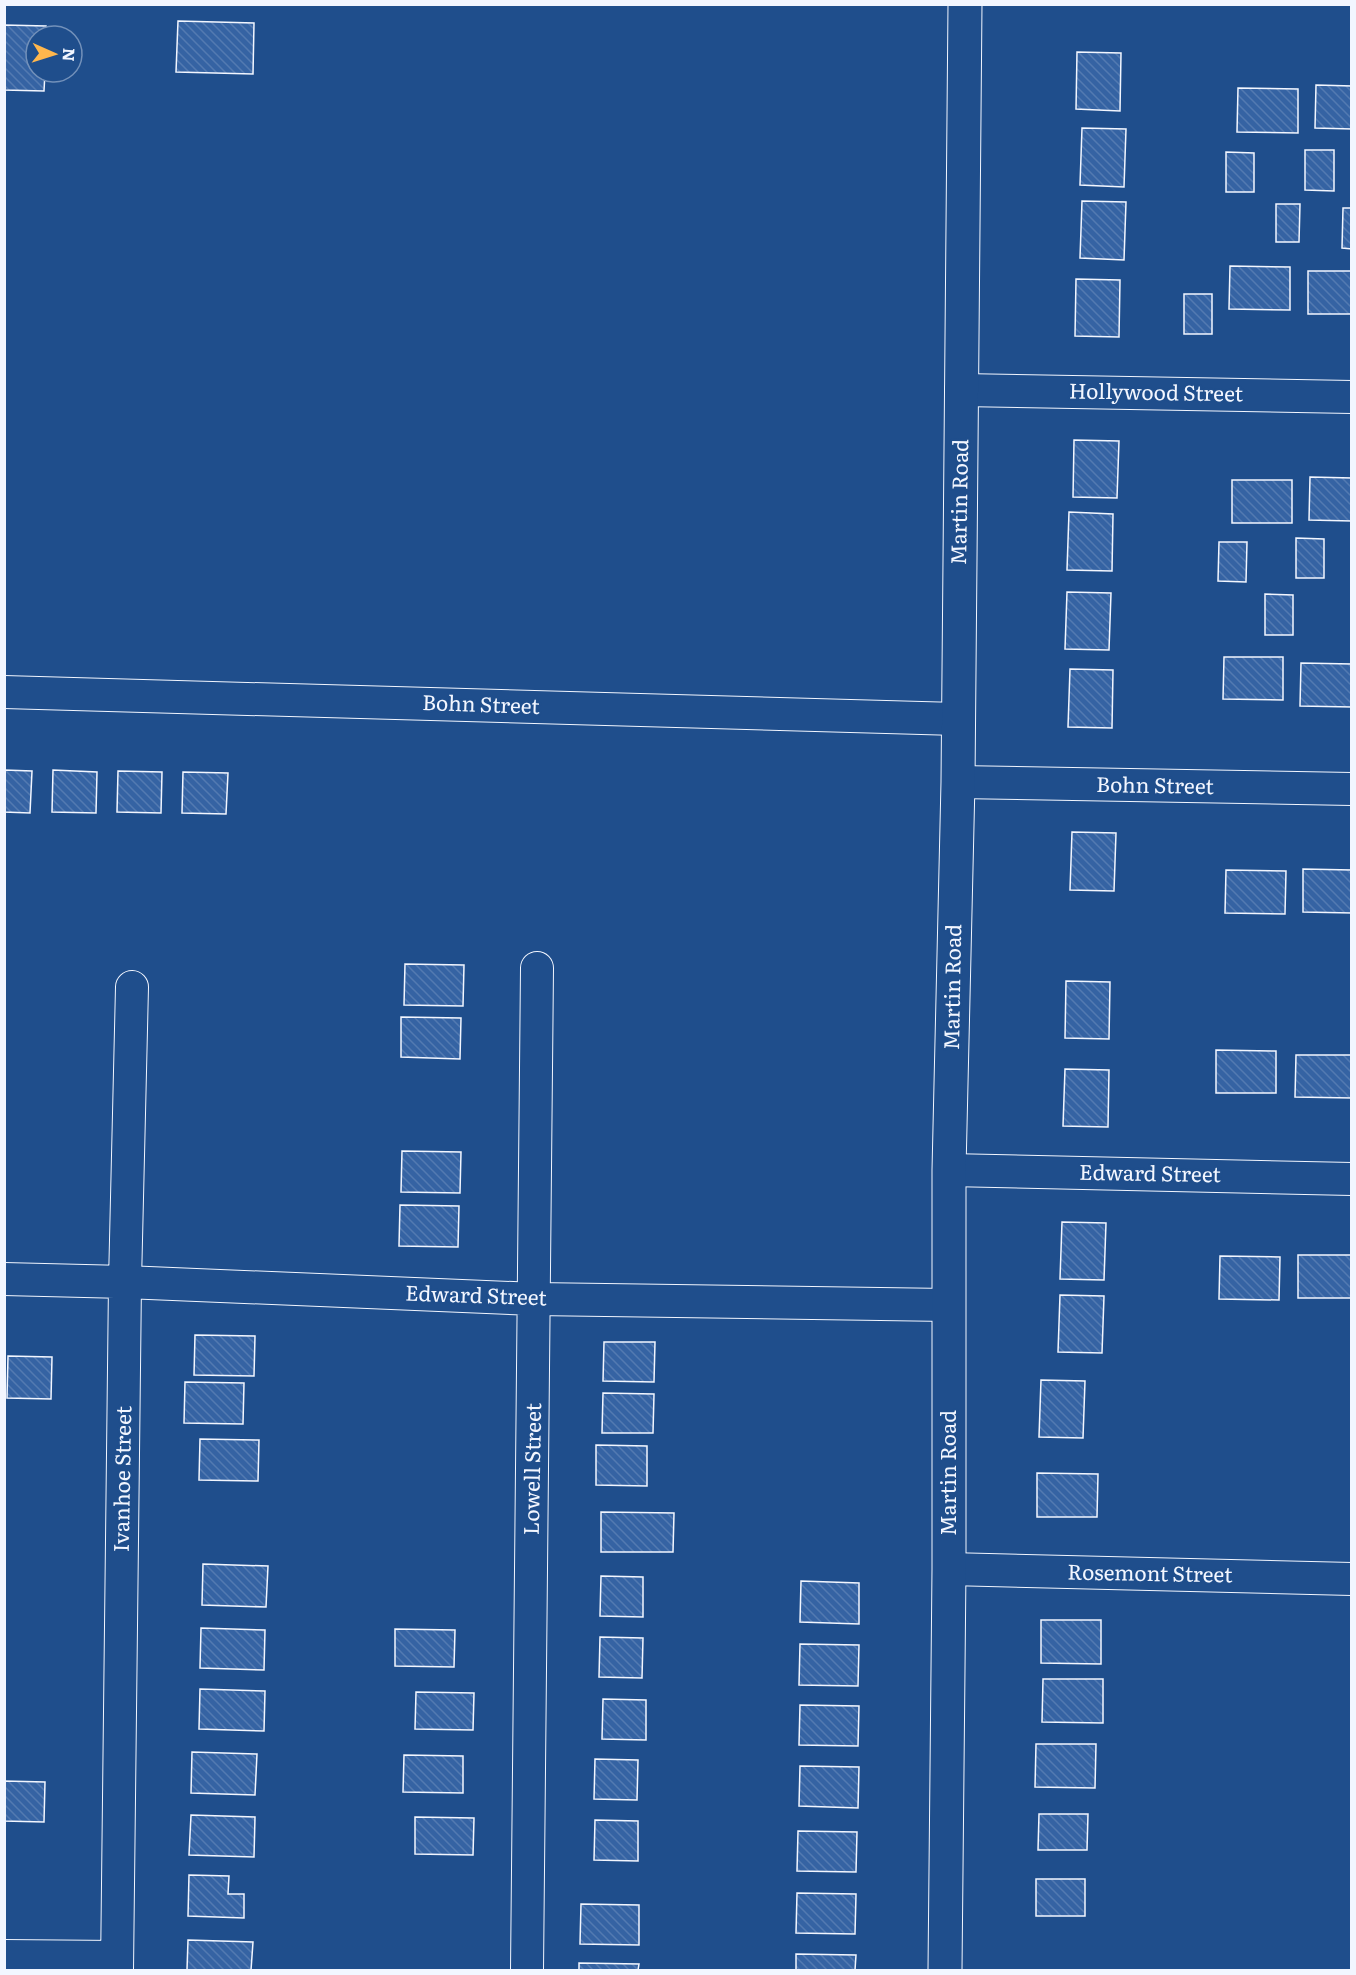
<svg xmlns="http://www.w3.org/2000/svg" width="1356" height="1975" font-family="Literata,serif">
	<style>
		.building { fill: url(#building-back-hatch); stroke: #f2f6ff; stroke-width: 1.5 }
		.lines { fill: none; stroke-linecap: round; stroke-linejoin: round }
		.minor-casing { stroke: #f2f6ff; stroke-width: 34 }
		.tertiary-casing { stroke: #f2f6ff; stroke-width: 35 }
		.minor { stroke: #1f4e8c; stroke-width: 32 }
		.tertiary { stroke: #1f4e8c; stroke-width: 33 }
		.labels { text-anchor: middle; stroke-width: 4.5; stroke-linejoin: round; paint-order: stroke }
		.street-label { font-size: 21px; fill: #f2f6ff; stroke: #1f4e8c }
	</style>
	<defs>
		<pattern id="building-back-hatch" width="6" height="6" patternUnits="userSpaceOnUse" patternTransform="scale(1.5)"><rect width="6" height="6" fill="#3563a3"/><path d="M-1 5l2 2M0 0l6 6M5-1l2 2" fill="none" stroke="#537ab1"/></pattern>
	</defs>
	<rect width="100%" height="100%" fill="#1f4e8c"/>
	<!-- building -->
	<path class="building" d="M178,21L254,23L253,74L176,72Z
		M4,25L46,26V36H36V72H45L44,91L4,90Z
		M1077,52L1121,53L1120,111L1076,109Z
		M1316,85L1352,86V129L1315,128Z
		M1238,88L1298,89V133L1237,132Z
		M1082,128L1126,129L1124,187L1080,185Z
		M1305,150H1334V191L1305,190Z
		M1226,152L1254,153V192H1226Z
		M1082,201L1126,202L1124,260L1080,258Z
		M1276,204H1300L1299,242H1276Z
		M1343,208H1352V249L1342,248Z
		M1230,266L1290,267V310L1229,309Z
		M1308,271H1352V314H1308Z
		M1076,279L1120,280L1119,337L1075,336Z
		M1184,294H1212V334H1184Z
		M1074,440L1119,441L1117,498L1073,497Z
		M1310,477L1352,478V521L1309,520Z
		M1232,480H1292V523H1232Z
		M1069,512L1113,514L1112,571L1067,570Z
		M1296,538L1324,539V578H1296Z
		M1219,542H1247L1246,582L1218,581Z
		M1067,592L1111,593L1109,650L1065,649Z
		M1265,594L1293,595V635H1265Z
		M1224,657H1283V700L1223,699Z
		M1301,663L1352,664V707L1300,706Z
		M1070,669L1113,670L1112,728L1068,727Z
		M4,770L32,771L30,813L4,812Z
		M53,770L97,772L96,813L52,812Z
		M118,771L162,772L161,813L117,812Z
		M183,772L228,773L226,814L182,813Z
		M1072,832L1116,833L1114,891L1070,890Z
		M1303,869L1352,870V913L1303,912Z
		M1226,870L1286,871L1285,914L1225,913Z
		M405,964L464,965L463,1006L404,1005Z
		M1066,981L1110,982L1109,1039L1065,1038Z
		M401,1017L461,1018L460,1059L401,1057Z
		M1216,1050L1276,1051V1093H1216Z
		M1296,1055H1352V1098L1295,1097Z
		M1065,1069L1109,1070L1108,1127L1063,1126Z
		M402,1151L461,1152L460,1193L401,1192Z
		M400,1205L459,1206L458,1247L399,1246Z
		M1062,1222L1106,1223L1104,1280L1060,1279Z
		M1298,1255H1352V1298H1298Z
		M1220,1256L1280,1257L1279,1300L1219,1299Z
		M1060,1295L1104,1296L1102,1353L1058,1352Z
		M195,1335L255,1336L254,1376L194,1375Z
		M604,1342H655L654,1382L603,1381Z
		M8,1356L52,1357L51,1399L7,1398Z
		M1041,1380L1085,1381L1083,1438L1039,1437Z
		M185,1382L244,1383L243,1424L184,1423Z
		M603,1393L654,1394L653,1433H602Z
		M200,1439L259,1440L258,1481L199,1480Z
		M596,1445L647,1446V1486L596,1485Z
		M1037,1473L1098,1474L1097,1517H1037Z
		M601,1512L674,1513L673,1552H601Z
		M203,1564L268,1566L266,1607L202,1605Z
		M601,1576L643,1577V1617L600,1616Z
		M801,1581L859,1583V1624L800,1622Z
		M1041,1620H1101V1664L1041,1663Z
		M201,1628L265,1630L264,1670L200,1668Z
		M395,1629L455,1630L454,1667L395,1666Z
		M600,1637L643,1638L642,1678L599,1677Z
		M800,1644L859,1645L858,1686L799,1685Z
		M1043,1679H1103V1723L1042,1722Z
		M200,1689L265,1691L264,1731L199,1729Z
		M416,1692L474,1693L473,1730L415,1729Z
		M603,1699L646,1700V1740L602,1739Z
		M800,1705L859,1706L858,1746L799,1745Z
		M1036,1744H1096L1095,1788L1035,1787Z
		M192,1752L257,1754L255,1795L191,1793Z
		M404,1755L463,1756V1793L403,1792Z
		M595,1759L638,1760L637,1800L594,1799Z
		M800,1766L859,1767L858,1808L799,1806Z
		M4,1781L45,1782L44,1822L4,1821Z
		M1039,1814H1088L1087,1850H1038Z
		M191,1815L255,1817L254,1857L189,1855Z
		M415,1817L474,1818L473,1855L415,1854Z
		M595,1820L638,1821V1861L594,1860Z
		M798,1831L857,1832L856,1872L797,1871Z
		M189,1875L229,1876L228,1894H244V1918L188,1916Z
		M1036,1879H1085V1916H1036Z
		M797,1893L856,1894L855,1934L796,1933Z
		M581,1904L639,1905V1945L580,1944Z
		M188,1940L253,1942L251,1970H187Z
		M796,1954L856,1955L855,1970H796Z
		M579,1963L639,1964L638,1970H579Z"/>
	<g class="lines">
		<!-- minor casing -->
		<g class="minor-casing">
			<path id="minor" d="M961,390L1352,397
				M4,692L957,719
				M958,782L1352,789
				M949,1170L1352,1179
				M4,1279L125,1282L535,1299L948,1305
				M949,1569L1352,1579
				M4,1956L117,1957
				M117,1970L125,1282L132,987
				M527,1970L537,968"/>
		</g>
		<!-- tertiary casing -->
		<g class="tertiary-casing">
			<path id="tertiary" d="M945,1970L949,1569V1170L958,782L965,4"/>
		</g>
		<!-- minor -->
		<use href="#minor" class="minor"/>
		<!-- tertiary -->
		<use href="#tertiary" class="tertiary"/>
	</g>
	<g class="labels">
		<!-- street labels -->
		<g class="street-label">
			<text transform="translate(1156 393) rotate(1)" y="7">Hollywood Street</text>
			<text transform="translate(960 502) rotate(-89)" y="7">Martin Road</text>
			<text transform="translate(481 705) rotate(2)" y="7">Bohn Street</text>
			<text transform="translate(1155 786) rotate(1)" y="7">Bohn Street</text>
			<text transform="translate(953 987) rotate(-89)" y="7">Martin Road</text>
			<text transform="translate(1150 1174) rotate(1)" y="7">Edward Street</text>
			<text transform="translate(476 1296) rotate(2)" y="7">Edward Street</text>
			<text transform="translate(533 1469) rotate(-89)" y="7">Lowell Street</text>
			<text transform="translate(949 1473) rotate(-90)" y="7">Martin Road</text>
			<text transform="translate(123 1479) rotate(-89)" y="7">Ivanhoe Street</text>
			<text transform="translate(1150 1574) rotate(1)" y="7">Rosemont Street</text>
		</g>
	</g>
	<!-- border -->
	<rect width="1356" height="1975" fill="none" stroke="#f2f6ff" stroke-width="12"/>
	<!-- north arrow -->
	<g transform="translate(54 54) rotate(93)"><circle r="28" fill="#1f4e8c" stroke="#7391ba" stroke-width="1.5"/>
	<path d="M0-4.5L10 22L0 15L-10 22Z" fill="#ffb74d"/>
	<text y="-9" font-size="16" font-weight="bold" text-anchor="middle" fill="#f2f6ff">N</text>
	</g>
</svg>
